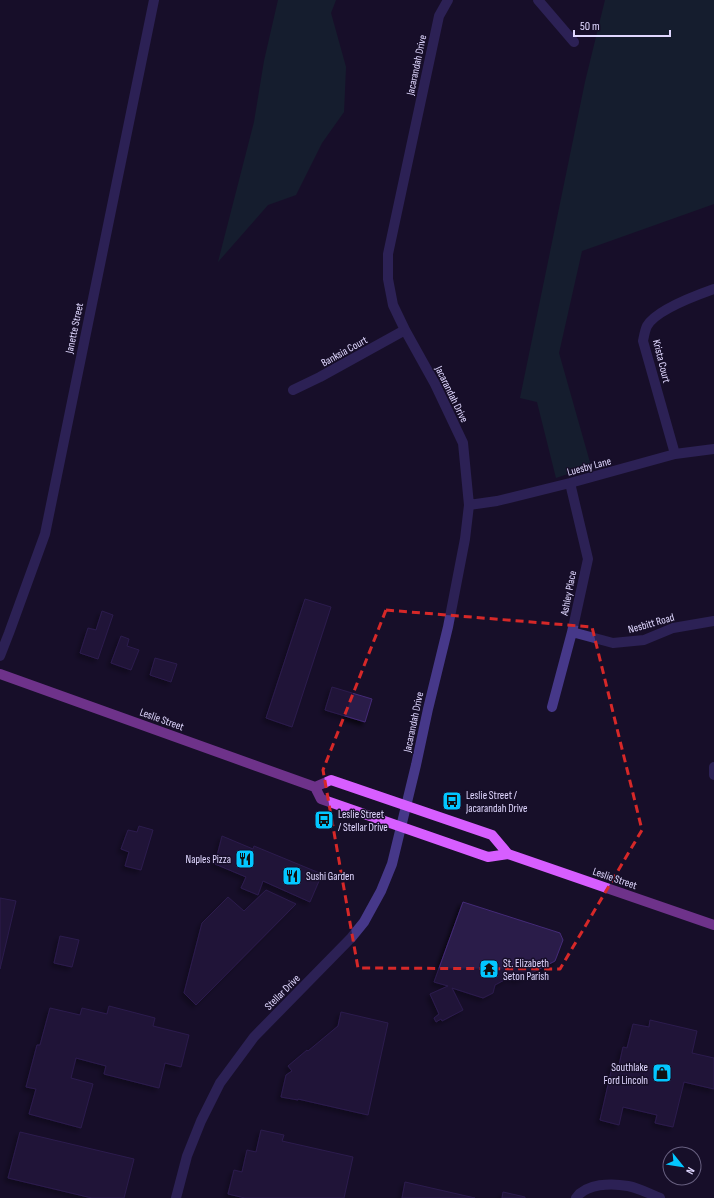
<svg xmlns="http://www.w3.org/2000/svg" width="714" height="1198" font-family="'Sofia Sans Condensed',sans-serif">
	<style>
		.green { fill: #123033 }
		.building { fill: #2a1a4a; stroke: #442b77; filter: url(#shadow) }
		.lines { fill: none; stroke-linecap: round; stroke-linejoin: round }
		.minor { stroke: #463889; stroke-width: 10 }
		.major { stroke: #d75eff; stroke-width: 10 }
		.marked { fill: none; stroke: #d62828; stroke-width: 3; stroke-dasharray: 8 5; stroke-linejoin: round }
		.labels { text-anchor: middle; stroke-width: 3; stroke-linejoin: round; paint-order: stroke }
		.street-label { font-size: 11px; fill: #e0d7ff; stroke: #170f29 }
		.poi-label { font-size: 11px; fill: #e0d7ff; stroke: #170f29; text-anchor: start }
	</style>
	<defs>
		<filter id="shadow"><feDropShadow dx="-3.5" dy="3.5" stdDeviation="2" flood-color="#0009"/></filter>
	</defs>
	<rect width="100%" height="100%" fill="#170f29"/>
	<!-- green -->
	<path class="green" d="M278,0H336L331,13L346,67L344,112L322,143L296,195L268,205L218,262L254,122L264,61Z
		M605,0H714V204L582,251L559,353L591,466L556,478L537,402L520,398L585,82Z"/>
	<!-- building -->
	<path class="building" d="M305,599L331,607L292,727L266,718Z
		M102,611L113,615L98,659L80,653L88,628L96,630Z
		M121,636L129,639L127,646L139,650L131,670L111,663Z
		M155,658L177,664L171,682L150,675Z
		M332,687L372,699L365,722L325,710Z
		M139,826L153,830L141,870L125,866L129,852L121,849L128,830L137,832Z
		M222,836L253,849L254,846L322,874L310,902L263,881L258,895L241,888L246,877L215,864Z
		M266,890L296,904L196,1005L184,993L202,923L228,897L244,911Z
		M0,898L16,901L0,969Z
		M463,902L560,933L563,940L555,961L518,980L510,977L495,985L493,993L483,998L452,988L463,1010L442,1021L441,1019L436,1022L434,1018L439,1014L430,994L448,986L434,982Z
		M60,936L79,940L72,967L54,963Z
		M109,1006L155,1018L153,1026L189,1035L181,1067L165,1063L159,1088L104,1074L106,1066L76,1058L71,1078L93,1084L81,1128L29,1114L36,1089L26,1087L37,1045H40L50,1008L80,1015L82,1008L107,1014Z
		M341,1012L388,1023L368,1115L298,1099V1100L281,1097L286,1075L292,1071L288,1066L307,1050L308,1051L338,1026Z
		M650,1020L697,1031L692,1053L714,1058V1089L684,1082L673,1127L655,1123L657,1115L623,1107L619,1125L600,1120L613,1063L619,1065L623,1047L627,1048L633,1024L649,1027Z
		M261,1130L284,1135L282,1141L353,1157L344,1198H245L228,1194L234,1170L242,1172L247,1150L256,1152Z
		M20,1132L134,1159L124,1198H92L8,1178Z
		M405,1182L475,1198H402Z
		M503,1192L525,1197V1198H502Z"/>
	<g class="lines">
		<!-- minor -->
		<path class="minor" d="M538,0L574,42
			M293,390L320,377L405,330
			M675,454L643,341C644,336 645,330 647,326C656,310 697,295 714,289
			M469,505L497,501L570,483L675,454L714,449
			M572,632L613,643L644,640L673,628L714,621
			M0,656L9,633L45,534L154,0
			M552,707L572,632L588,559L570,483
			M714,767V775
			M176,1198L187,1156L201,1121L220,1083L254,1037L351,938L364,922L381,891L392,864L416,765L428,709L448,627L465,539L469,505L463,443L435,384L405,330L393,305L388,279V254L439,16L448,0
			M576,1198C586,1183 612,1183 628,1186C639,1188 650,1194 660,1198"/>
		<!-- major -->
		<path class="major" d="M0,674L315,787L331,780L492,835L508,854
			M315,787L321,799L488,857L508,854L714,925"/>
	</g>
	<!-- marked area -->
	<path d="M0 0H714V1198H0ZM386,610L592,627L642,830L560,969L358,968L323,770Z" fill="#170f29" fill-opacity=".55" fill-rule="evenodd"/>
	<path class="marked" d="M386,610L592,627L642,830L560,969L358,968L323,770Z"/>
	<!-- icons -->
	<defs>
		<g id="bus-square" transform="scale(1)"><rect x="-9" y="-9" width="18" height="18" rx="4" fill="#03c6ff" stroke="#170f29"/><path d="M-5-6H5V4H4V6H2V4H-2V6H-4V4H-5ZM-3.5-4V0h7V-4ZM-3.5 1.2v1.5H-2V1.2ZM2 1.2v1.5H3.5V1.2Z" fill="#111"/></g>
		<g id="restaurant-square" transform="scale(1)"><rect x="-9" y="-9" width="18" height="18" rx="4" fill="#03c6ff" stroke="#170f29"/><path d="M-5-6h1v4h1v-4h1v4h1v-4h1v5L-1.5 .5V6h-2V.5L-5-1ZM5-6V6H3V1.5H1.5Q1.5-4 5-6Z" fill="#111"/></g>
		<g id="temple-square" transform="scale(1)"><rect x="-9" y="-9" width="18" height="18" rx="4" fill="#03c6ff" stroke="#170f29"/><path d="M0-6L5-2H3V0L6.5 2.5H4V6H1.5V3h-3V6H-4V2.5H-6.5L-3 0V-2H-5Z" fill="#111"/></g>
		<g id="shop-square" transform="scale(1)"><rect x="-9" y="-9" width="18" height="18" rx="4" fill="#03c6ff" stroke="#170f29"/><path d="M-5-2.5h2.3a2.7 3.5 0 0 1 5.4 0H5L5.5 6h-11ZM-1.5-2.5h3a1.5 2.3 0 0 0-3 0Z" fill="#111"/></g>
	</defs>
	<g fill-rule="evenodd">
		<use href="#bus-square" x="452" y="801"/>
		<use href="#bus-square" x="324" y="820"/>
		<use href="#restaurant-square" x="245" y="859"/>
		<use href="#restaurant-square" x="292" y="876"/>
		<use href="#temple-square" x="489" y="969"/>
		<use href="#shop-square" x="662" y="1073"/>
	</g>
	<g class="labels">
		<!-- street labels -->
		<g class="street-label">
			<text transform="translate(416 65) rotate(-78)" y="4">Jacarandah Drive</text>
			<text transform="translate(74 328) rotate(-78)" y="4">Janette Street</text>
			<text transform="translate(344 351) rotate(-29)" y="4">Banksia Court</text>
			<text transform="translate(662 361) rotate(76)" y="4">Krista Court</text>
			<text transform="translate(452 394) rotate(64)" y="4">Jacarandah Drive</text>
			<text transform="translate(589 466) rotate(-15)" y="4">Luesby Lane</text>
			<text transform="translate(568 593) rotate(-79)" y="4">Ashley Place</text>
			<text transform="translate(651 623) rotate(-16)" y="4">Nesbitt Road</text>
			<text transform="translate(162 719) rotate(20)" y="4">Leslie Street</text>
			<text transform="translate(413 722) rotate(-78)" y="4">Jacarandah Drive</text>
			<text transform="translate(615 878) rotate(19)" y="4">Leslie Street</text>
			<text transform="translate(282 992) rotate(-45)" y="4">Stellar Drive</text>
		</g>
		<!-- poi labels -->
		<g class="poi-label">
			<text x="466" y="799">Leslie Street /<tspan x="466" dy="13">Jacarandah Drive</tspan></text>
			<text x="338" y="818">Leslie Street<tspan x="338" dy="13">/ Stellar Drive</tspan></text>
			<text x="231" y="863" text-anchor="end">Naples Pizza</text>
			<text x="306" y="880">Sushi Garden</text>
			<text x="503" y="967">St. Elizabeth<tspan x="503" dy="13">Seton Parish</tspan></text>
			<text x="648" y="1071" text-anchor="end">Southlake<tspan x="648" dy="13">Ford Lincoln</tspan></text>
		</g>
	</g>
	<!-- north arrow -->
	<g transform="translate(682 1166) rotate(120)"><circle r="19" fill="#170f29" stroke="#675f7f"/>
	<path d="M0-3L7 15L0 10L-7 15Z" fill="#03c6ff"/>
	<text y="-6" font-size="11" font-weight="bold" text-anchor="middle" fill="#e0d7ff">N</text>
	</g>
	<!-- scale -->
	<path d="M574 30v6h96v-6" fill="none" stroke="#e0d7ff" stroke-width="2"/>
	<text x="580" y="30" font-size="12" fill="#e0d7ff" stroke="#170f29" stroke-width="3" paint-order="stroke">50 m</text>
</svg>
